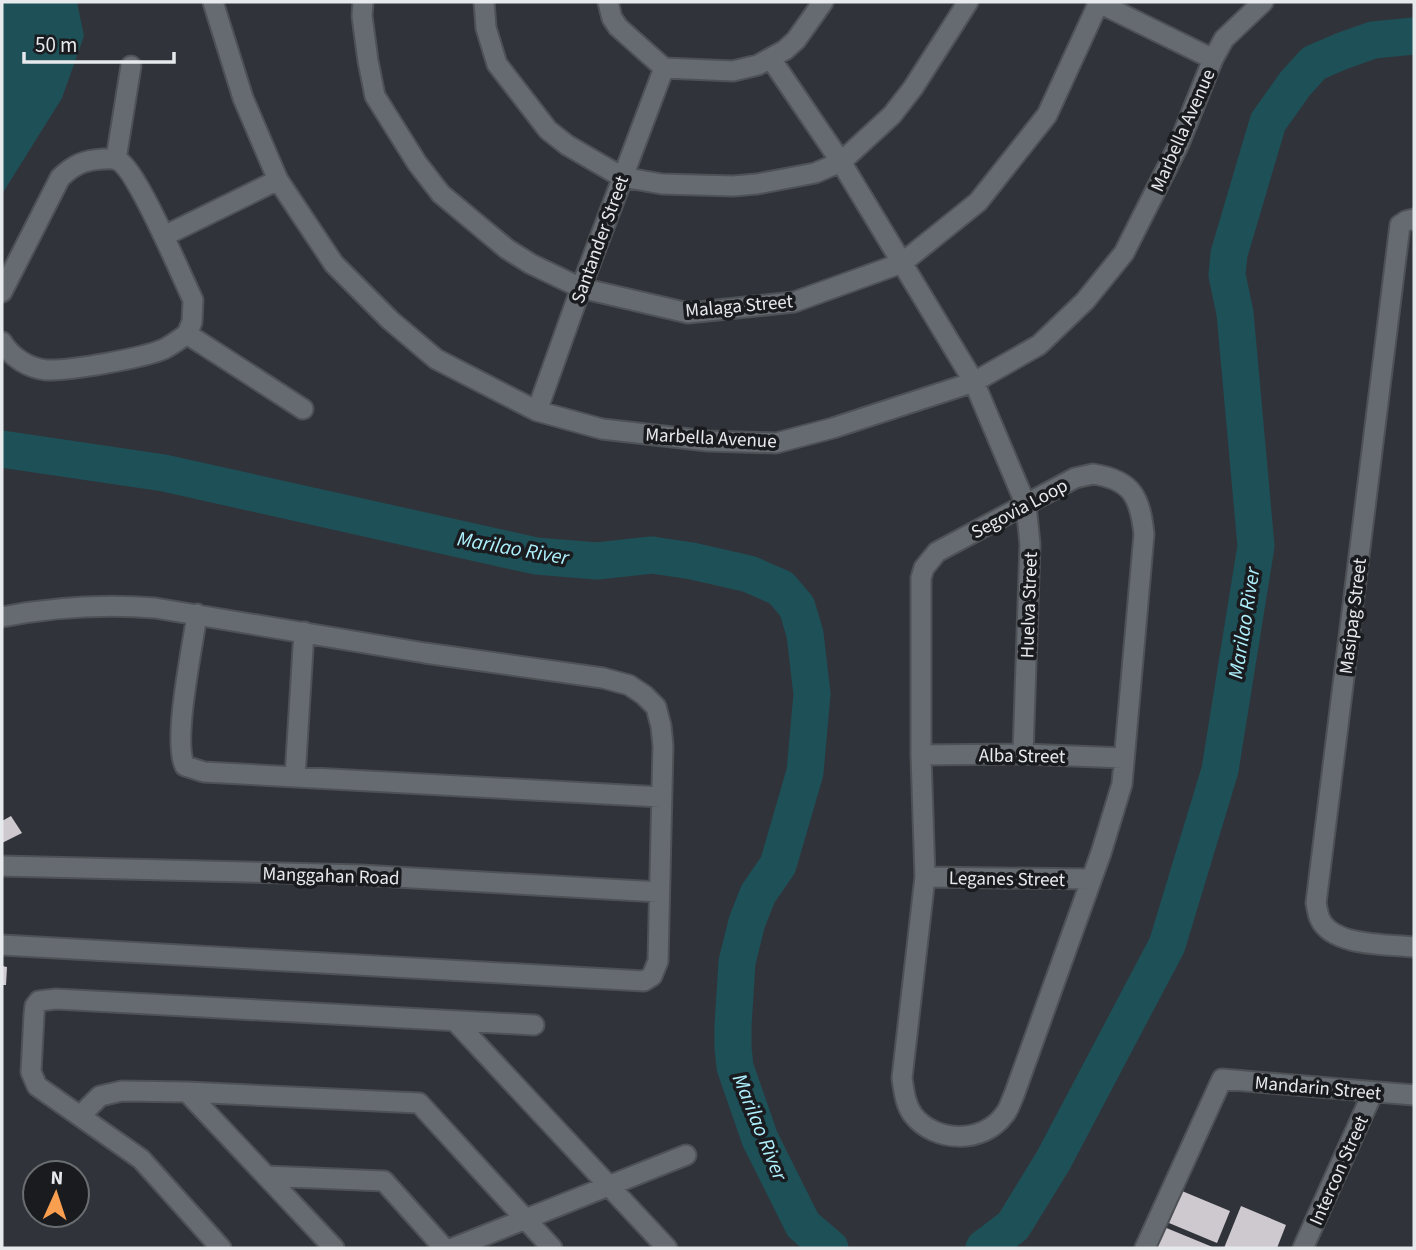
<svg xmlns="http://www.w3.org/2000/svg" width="1416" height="1250" font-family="'Source Sans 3',sans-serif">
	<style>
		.water { fill: #1e5058 }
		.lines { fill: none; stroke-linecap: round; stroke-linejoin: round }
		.river { stroke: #1e5058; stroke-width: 37 }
		.building { fill: #cec8cf }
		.street-casing { stroke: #4e5256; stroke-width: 23 }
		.street { stroke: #666b72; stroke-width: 19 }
		.labels { text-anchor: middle; stroke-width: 7; stroke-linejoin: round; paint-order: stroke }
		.street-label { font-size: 19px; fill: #e7eaed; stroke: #191b1e }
		.water-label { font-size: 21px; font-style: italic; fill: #aff0fd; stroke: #191b1e }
	</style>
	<rect width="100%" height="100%" fill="#30343a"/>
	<!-- water -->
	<path class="water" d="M2,2H77L84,36L62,98L2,194Z"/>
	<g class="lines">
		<!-- river -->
		<path class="river" d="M2,449L164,473L536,556L597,561L652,555L692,561L749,574L781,588L797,607L805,634L812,694L805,772L778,865L758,894L747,922L737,962L733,1026V1048L735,1067L760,1139L803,1225L830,1248
			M984,1248L1013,1226L1053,1161L1167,945L1220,770L1256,546L1235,313L1227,275L1229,254L1268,122L1295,84L1314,63L1342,51L1373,40L1414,36"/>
	</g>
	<!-- building -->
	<path class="building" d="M11,816L22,833L2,843V821Z
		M2,966L7,967L6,985H2Z
		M1182,1191L1230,1211L1217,1243L1169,1223Z
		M1241,1206L1286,1225L1277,1248H1224Z
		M1164,1227L1215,1248H1155Z"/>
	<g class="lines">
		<!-- street casing -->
		<g class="street-casing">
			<path id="street" d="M213,2L243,98L278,180L334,264L390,320L436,359L537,411L602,429L708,441L776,443L833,428L974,382L1039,345L1085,301L1124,253L1179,144L1213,59L1224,39L1263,2
				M363,2L362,16L368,61L375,96L417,163L441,194L507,249L531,264L581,288L688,313L794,302L902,263L978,202L1047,115L1099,2
				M484,2L486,28L497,64L548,130L567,145L622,177L662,184L733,186L757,184L815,173L841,162L892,115L913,88L968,2
				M608,2L612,18L618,27L664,68L733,71L758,65L785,50L796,40L823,2
				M1097,2L1213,59
				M771,59L841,162L974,382L1026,505L1030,544L1023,754
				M116,159L131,66
				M1414,219L1406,221L1400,225L1316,903C1317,908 1318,915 1320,919C1333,947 1388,944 1414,947
				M164,236L278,180
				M2,292L60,178C73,165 84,160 103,159C108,159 114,158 119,161C138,172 181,275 193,300L192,322L187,334C180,339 172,345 164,349C143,358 70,371 46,370C28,368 11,357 2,342
				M187,334L303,409
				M537,411L581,288L664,68
				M1093,474C1133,480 1140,498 1144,534L1122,784L1101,853L1014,1095C1011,1101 1009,1110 1004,1115C983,1144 935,1143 913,1115C905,1104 904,1091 902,1078L925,877L921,755V578L924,568L937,552L1075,478Z
				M197,614C193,645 172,742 185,766L204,772L661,797
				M2,617C53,607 103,604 155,608L425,653L603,678L629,685L644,695L656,707L661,726L663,746L658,961L652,976L644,981L2,945
				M921,755L1023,754L1124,758
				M295,777L304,632
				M2,866L361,875L659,892
				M925,877L1090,879
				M455,1021L667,1248
				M187,1092L334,1248
				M80,1116L100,1096L122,1091L187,1092L419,1103L552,1248
				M266,1176L384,1181L444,1248
				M221,1248L141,1159L37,1086L31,1072L34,1015L35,1006L39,1001L56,999L534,1025
				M453,1248L686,1155
				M1145,1248L1222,1079L1414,1095
				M1303,1248L1373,1092"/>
		</g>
		<!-- street -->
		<use href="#street" class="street"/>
	</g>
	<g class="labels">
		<!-- street labels -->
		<g class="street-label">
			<text transform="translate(1182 130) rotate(-66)" y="7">Marbella Avenue</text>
			<text transform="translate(599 239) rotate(-70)" y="7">Santander Street</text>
			<text transform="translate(739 305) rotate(-5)" y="7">Malaga Street</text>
			<text transform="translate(711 437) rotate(3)" y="7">Marbella Avenue</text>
			<text transform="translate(1019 508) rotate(-28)" y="7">Segovia Loop</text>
			<text transform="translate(1028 605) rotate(-88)" y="7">Huelva Street</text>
			<text transform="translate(1352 616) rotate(-83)" y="7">Masipag Street</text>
			<text transform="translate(1022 755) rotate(1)" y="7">Alba Street</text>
			<text transform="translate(331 875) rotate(2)" y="7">Manggahan Road</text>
			<text transform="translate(1007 878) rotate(1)" y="7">Leganes Street</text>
			<text transform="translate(1318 1087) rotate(5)" y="7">Mandarin Street</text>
			<text transform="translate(1338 1170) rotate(-66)" y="7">Intercon Street</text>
		</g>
		<!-- water labels -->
		<g class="water-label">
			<text transform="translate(513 548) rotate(10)" y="7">Marilao River</text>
			<text transform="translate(1244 623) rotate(-81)" y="7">Marilao River</text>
			<text transform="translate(760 1127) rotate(68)" y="7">Marilao River</text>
		</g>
	</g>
	<!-- border -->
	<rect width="1416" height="1250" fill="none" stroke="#e7eaed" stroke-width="7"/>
	<!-- north arrow -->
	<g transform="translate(56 1194) rotate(3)"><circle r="33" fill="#191b1e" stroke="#6b6e71" stroke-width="2"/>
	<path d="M0-5L12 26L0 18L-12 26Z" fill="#fa9f50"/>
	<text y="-10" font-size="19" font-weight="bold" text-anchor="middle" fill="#e7eaed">N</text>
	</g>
	<!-- scale -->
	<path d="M24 52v10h150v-10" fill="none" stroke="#e7eaed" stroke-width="3.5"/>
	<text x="35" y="52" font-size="21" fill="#e7eaed" stroke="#191b1e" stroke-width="5" paint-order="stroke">50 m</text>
</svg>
